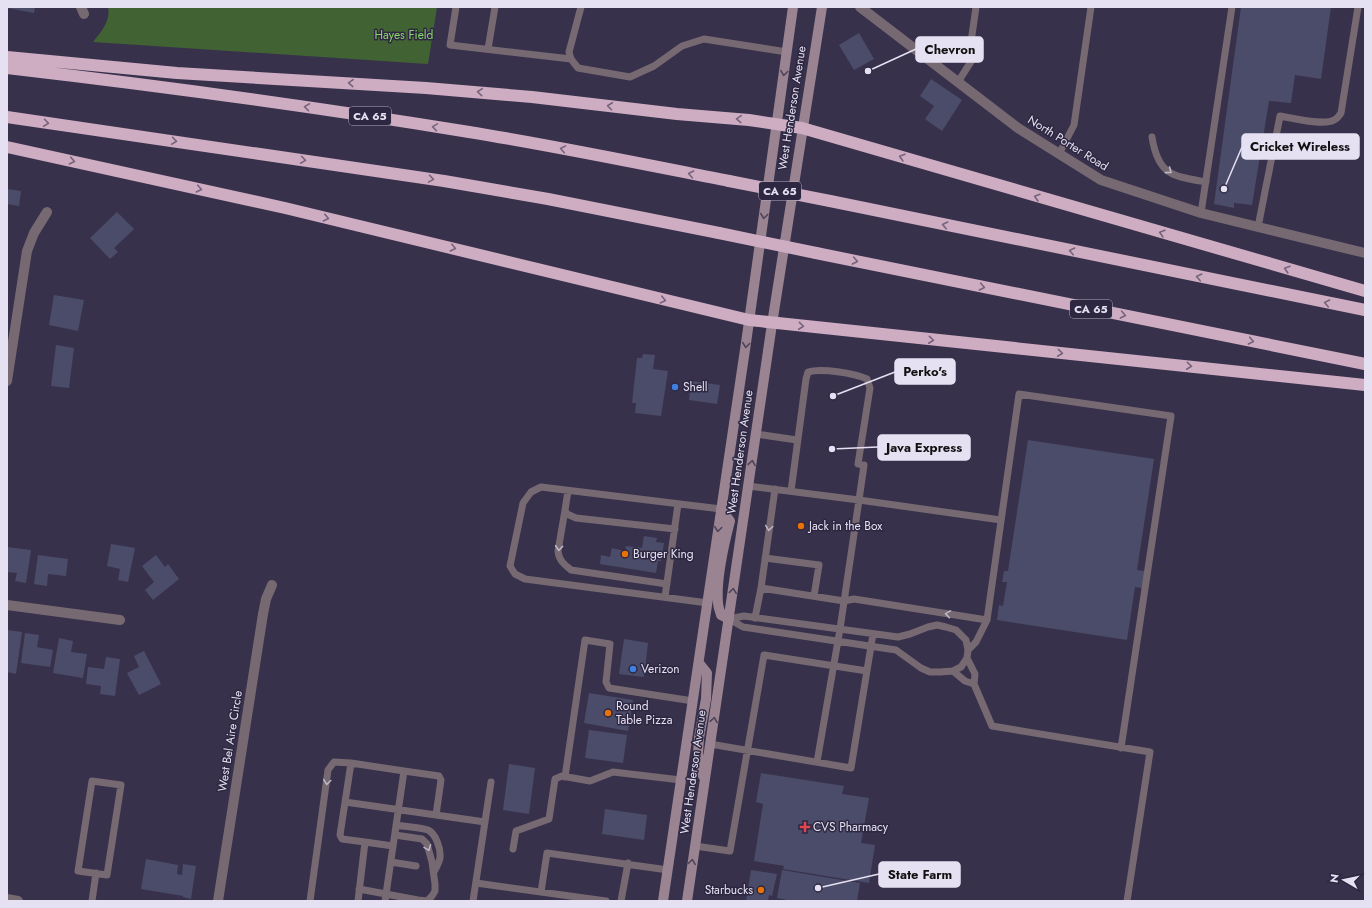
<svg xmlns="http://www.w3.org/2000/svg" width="1372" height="908" font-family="Jost,sans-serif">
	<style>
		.green { fill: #416333 }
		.building { fill: #4b4c69 }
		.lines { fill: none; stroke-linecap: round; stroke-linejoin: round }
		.service { stroke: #766971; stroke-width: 7 }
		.minor { stroke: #766971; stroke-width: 10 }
		.tertiary { stroke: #766971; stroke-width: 10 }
		.secondary { stroke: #9a8492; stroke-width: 10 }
		.motorway { stroke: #ceadc3; stroke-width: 12 }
		.motorway-bridge { stroke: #ceadc3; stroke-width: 12 }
		.oneway { stroke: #4e4359 }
		.oneway2 { stroke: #76637c }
		.oneway3 { stroke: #beb7c5 }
		.shop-dot { fill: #3f7fe0; stroke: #2e2741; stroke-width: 1.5 }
		.food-dot { fill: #e8710a; stroke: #2e2741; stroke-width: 1.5 }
		.health-dot { fill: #e0444e; stroke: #2e2741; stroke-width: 1.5 }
		.labels { text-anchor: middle; stroke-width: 3; stroke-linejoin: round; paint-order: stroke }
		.shield { fill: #2e2741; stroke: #aea9bd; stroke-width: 1 }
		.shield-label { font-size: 11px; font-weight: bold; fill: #e5e1f2 }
		.park-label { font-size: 12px; fill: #8ad56b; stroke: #2e2741 }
		.street-label { font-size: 12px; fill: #e5e1f2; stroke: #2e2741 }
		.poi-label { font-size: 12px; fill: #e5e1f2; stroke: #2e2741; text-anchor: start }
		.leader { fill: none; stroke: #e5e1f2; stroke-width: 1.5 }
		.callout-dot { fill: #e5e1f2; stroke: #2e2741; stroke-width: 1.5 }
		.callout { fill: #e5e1f2; stroke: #e5e1f2; stroke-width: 1.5 }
		.callout-label { font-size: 13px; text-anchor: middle; font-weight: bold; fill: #111 }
	</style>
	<rect width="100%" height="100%" fill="#38314c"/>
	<!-- green -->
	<path class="green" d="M108,7H437L428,64L93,42C101,32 111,21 108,7Z"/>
	<!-- building -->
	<path class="building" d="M7,7H35L34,13L7,8Z
		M1241,7H1331L1321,79L1295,75L1291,103L1269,101L1252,205L1234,203V208L1214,204Z
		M859,33L874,59L854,70L839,45Z
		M931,79L962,100L942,131L925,119L934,106L920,96Z
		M7,189L21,191L19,206L7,204Z
		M117,212L134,229L114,248L118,252L110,259L90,238Z
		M54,295L84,300L78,331L49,325Z
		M56,345L74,348L69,388L51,386Z
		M643,354L655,355L653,369L668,371L661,416L635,413L636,403H632L637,358H642Z
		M691,381L720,385L717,404L689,400Z
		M1028,440L1154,459L1137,570L1145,571L1142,588L1135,587L1127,640L997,620L999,605L1003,606L1007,582H1002L1004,571H1008Z
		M644,536L657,538L656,542L664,543L661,561H658L656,573L600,564L601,555L610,557L612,548L625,551L626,546L642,548Z
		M111,544L135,548L128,582L118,580L120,569L107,566Z
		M7,547L31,550L26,583L15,581L17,573L7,572Z
		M38,555L68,559L66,576L48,574L47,586L34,584Z
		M156,555L165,567L168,564L179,579L153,600L145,590L154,582L142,566Z
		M7,630L22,632L16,674L7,672Z
		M25,633L39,635L37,647L53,650L50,667L21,663Z
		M59,638L73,641L71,652L87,654L83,678L53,673Z
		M624,639L648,643L644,677L619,674Z
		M144,651L161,684L139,695L127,673L139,667L134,656Z
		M106,657L120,659L115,696L100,694L101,686L86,684L88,667L104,669Z
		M589,693L633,700L628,731L584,723Z
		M589,730L627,735L623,763L585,758Z
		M509,764L535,768L529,814L503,810Z
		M761,773L844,786L842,794L869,798L861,843L875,845L869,883L783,869L784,866L754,861L763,804L756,802Z
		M605,809L647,815L644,840L602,834Z
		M146,859L178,865L177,874L182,875L183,864L196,866L191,899L183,897V896L141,889Z
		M751,870L777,874L772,896L769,895L768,901H746Z
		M782,870L860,883L857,901H792L777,898Z"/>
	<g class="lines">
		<!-- service -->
		<path class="service" d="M456,7L450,45L571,59
			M581,7L569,52L571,59L578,68L630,77L654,66L682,46L704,39L787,52
			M488,49L495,7
			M958,82L972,60L971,42L976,7
			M1152,137C1158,175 1172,176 1206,182
			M1059,154L1074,125L1091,7
			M1201,213L1232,7
			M1258,227L1280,116C1292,118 1324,126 1334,120C1337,119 1339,116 1341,113L1358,7
			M756,434L797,440
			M748,486L859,500L840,629L817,762
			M568,491L565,510L567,514L576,518L675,529
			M791,491L806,379L808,372C821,368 854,373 867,379L870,388L858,464L864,465L859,500L1001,520
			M565,510L558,551C559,561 564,564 571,570L667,584
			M765,558L819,565L814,596
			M761,588L844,601L854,599L987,620
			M665,597L678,504
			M708,603L525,579L515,574L510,566L523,503L531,492L541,487L721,509
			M744,616L898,637L910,634L928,627L937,625L946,627L956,630L966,640L968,650L967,658L961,667L953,671L940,672H930L921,668L896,650L743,627L729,619Z
			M755,618L761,588L775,489
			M968,650L976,642L987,620L1019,394L1171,416L1121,748
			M967,658L975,674L974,684L992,726L1150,752L1127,901
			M953,671L965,681L974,684
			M710,744L851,768L873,634
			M565,777L585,640L610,644L606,682L609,688L693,701
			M92,781L121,785L107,875L78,871Z
			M345,802L436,815L441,780L439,776L404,771L385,901
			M436,815L485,822
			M396,825C406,827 418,827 428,830C436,834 441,849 440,858C439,863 436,868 434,872
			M365,842L342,839L340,835L351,763L404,771
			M695,846L730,851L764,655L867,671
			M513,849L516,831L549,819L555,779L562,776L590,781L613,772L681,780
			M391,862L416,866
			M476,883L606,901
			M359,889L418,900L427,901L432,896L435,891V884L432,862L427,844L422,839L395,835
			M541,892L547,853L668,870
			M92,901L96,873
			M310,901L328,770L334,762L351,763
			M358,901L365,842L393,846
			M473,901L491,782
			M621,901L628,863"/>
		<!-- minor -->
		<path class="minor" d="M81,7L84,14
			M860,7L1018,128L1101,180L1201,213L1365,253
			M7,381L27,251L34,233L47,212
			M7,605L120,620
			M218,901L263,614L266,599L272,585"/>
		<!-- tertiary -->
		<path class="tertiary" d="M7,899L18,901"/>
		<!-- secondary -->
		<path class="secondary" d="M721,509L730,521C724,544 716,580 718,603C718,607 720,611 721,615L729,619
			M699,663L707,673L706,699L699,738L698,754L703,776
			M663,901L746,343L793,7
			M687,901L772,324L822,7"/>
		<!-- motorway -->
		<path class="motorway" d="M7,57L177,73L426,88L532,97L677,114L749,120L802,128L1365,291
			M7,68C162,86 316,107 469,132C556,146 643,164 729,181
			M7,117L444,181L548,199L719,233
			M7,147L285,208L749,320L1365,385
			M830,201L1365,310
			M816,253L1365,364"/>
		<!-- motorway-bridge -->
		<path class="motorway-bridge" d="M729,181L830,201
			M719,233L816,253"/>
	</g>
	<!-- one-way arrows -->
	<defs><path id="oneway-chevron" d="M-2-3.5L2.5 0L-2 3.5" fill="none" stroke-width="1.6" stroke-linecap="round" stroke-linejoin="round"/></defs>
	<g class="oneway">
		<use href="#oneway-chevron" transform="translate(784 73) rotate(98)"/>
		<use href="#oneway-chevron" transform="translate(764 216) rotate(98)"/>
		<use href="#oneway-chevron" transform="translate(746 345) rotate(98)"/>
		<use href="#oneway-chevron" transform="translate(752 463) rotate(-81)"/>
		<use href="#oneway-chevron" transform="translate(718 529) rotate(98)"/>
		<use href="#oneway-chevron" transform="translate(733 591) rotate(-82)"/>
		<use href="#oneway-chevron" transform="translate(714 720) rotate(-81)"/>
		<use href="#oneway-chevron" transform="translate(692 862) rotate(-82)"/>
	</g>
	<g class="oneway2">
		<use href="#oneway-chevron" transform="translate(351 83) rotate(-177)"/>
		<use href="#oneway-chevron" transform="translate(480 92) rotate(-175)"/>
		<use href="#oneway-chevron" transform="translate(610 106) rotate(-173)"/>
		<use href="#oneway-chevron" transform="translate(307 107) rotate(-172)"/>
		<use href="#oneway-chevron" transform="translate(739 119) rotate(-177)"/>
		<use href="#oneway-chevron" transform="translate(46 123) rotate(8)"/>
		<use href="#oneway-chevron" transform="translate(435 127) rotate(-171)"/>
		<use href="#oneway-chevron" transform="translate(174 141) rotate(8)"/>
		<use href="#oneway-chevron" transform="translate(563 149) rotate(-170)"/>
		<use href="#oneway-chevron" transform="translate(902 157) rotate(-164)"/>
		<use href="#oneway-chevron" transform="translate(303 160) rotate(8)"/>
		<use href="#oneway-chevron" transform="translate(72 161) rotate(12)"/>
		<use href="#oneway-chevron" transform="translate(691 174) rotate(-169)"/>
		<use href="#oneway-chevron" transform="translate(431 179) rotate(9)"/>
		<use href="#oneway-chevron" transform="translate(199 189) rotate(12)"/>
		<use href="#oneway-chevron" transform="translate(1037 197) rotate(-164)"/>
		<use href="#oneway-chevron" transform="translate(326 218) rotate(13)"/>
		<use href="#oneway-chevron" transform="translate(945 225) rotate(-168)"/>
		<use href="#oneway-chevron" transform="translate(1162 233) rotate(-164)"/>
		<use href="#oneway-chevron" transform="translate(453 248) rotate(13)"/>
		<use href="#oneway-chevron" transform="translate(1072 251) rotate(-168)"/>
		<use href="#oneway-chevron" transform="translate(855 261) rotate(11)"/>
		<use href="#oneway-chevron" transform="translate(1287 269) rotate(-163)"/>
		<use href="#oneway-chevron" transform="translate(1199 277) rotate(-168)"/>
		<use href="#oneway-chevron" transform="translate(982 287) rotate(11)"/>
		<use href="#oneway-chevron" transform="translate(663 300) rotate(13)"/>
		<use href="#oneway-chevron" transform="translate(1327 303) rotate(-168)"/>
		<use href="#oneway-chevron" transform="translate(1123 315) rotate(11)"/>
		<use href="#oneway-chevron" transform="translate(801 326) rotate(6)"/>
		<use href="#oneway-chevron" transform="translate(931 340) rotate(6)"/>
		<use href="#oneway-chevron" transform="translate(1251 341) rotate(11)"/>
		<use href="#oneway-chevron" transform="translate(1060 353) rotate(6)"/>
		<use href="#oneway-chevron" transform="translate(1189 366) rotate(6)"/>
	</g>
	<g class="oneway3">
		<use href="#oneway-chevron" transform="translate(1169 171) rotate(37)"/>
		<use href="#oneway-chevron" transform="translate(769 528) rotate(98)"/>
		<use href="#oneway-chevron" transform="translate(559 548) rotate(95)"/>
		<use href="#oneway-chevron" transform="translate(948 614) rotate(-171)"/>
		<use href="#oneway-chevron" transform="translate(327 782) rotate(98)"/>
		<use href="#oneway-chevron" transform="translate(428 848) rotate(69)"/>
	</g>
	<!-- markers -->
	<g class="shop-dot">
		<circle cx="675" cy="387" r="4"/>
		<circle cx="633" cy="669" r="4"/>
	</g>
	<g class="food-dot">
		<circle cx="801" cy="526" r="4"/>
		<circle cx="625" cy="554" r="4"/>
		<circle cx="608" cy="713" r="4"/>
		<circle cx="761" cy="890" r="4"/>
	</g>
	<path class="health-dot" d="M803 821h4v4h4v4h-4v4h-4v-4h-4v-4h4z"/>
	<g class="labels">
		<!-- shield labels -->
		<g class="shield">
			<rect x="349" y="107" width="42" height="18" rx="3"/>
			<rect x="759" y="182" width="42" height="18" rx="3"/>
			<rect x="1070" y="300" width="42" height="18" rx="3"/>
		</g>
		<g class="shield-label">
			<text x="370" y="120">CA 65</text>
			<text x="780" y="195">CA 65</text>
			<text x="1091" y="313">CA 65</text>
		</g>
		<!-- park labels -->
		<g class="park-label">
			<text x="404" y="39">Hayes Field</text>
		</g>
		<!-- street labels -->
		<g class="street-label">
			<text transform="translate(792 108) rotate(-81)" y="4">West Henderson Avenue</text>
			<text transform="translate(1068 143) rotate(32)" y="4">North Porter Road</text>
			<text transform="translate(740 452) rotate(-82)" y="4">West Henderson Avenue</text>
			<text transform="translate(230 741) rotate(-81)" y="4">West Bel Aire Circle</text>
			<text transform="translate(693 772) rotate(-82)" y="4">West Henderson Avenue</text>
		</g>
		<!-- poi labels -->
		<g class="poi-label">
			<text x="683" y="391">Shell</text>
			<text x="809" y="530">Jack in the Box</text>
			<text x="633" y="558">Burger King</text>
			<text x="641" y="673">Verizon</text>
			<text x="616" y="710">Round<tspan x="616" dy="14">Table Pizza</tspan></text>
			<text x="813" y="831">CVS Pharmacy</text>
			<text x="753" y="894" text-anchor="end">Starbucks</text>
		</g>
	</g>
	<!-- callouts -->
	<path class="leader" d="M868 71L916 49M1224 189L1242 147M833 396L895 372M832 449L878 447M818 888L879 874"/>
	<g class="callout-dot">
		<circle cx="868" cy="71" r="4"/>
		<circle cx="1224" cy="189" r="4"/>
		<circle cx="833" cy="396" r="4"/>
		<circle cx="832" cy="449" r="4"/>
		<circle cx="818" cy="888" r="4"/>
	</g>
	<g class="callout">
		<rect x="916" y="37" width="67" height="25" rx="4"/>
		<rect x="1242" y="134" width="117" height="25" rx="4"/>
		<rect x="895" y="359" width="60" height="25" rx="4"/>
		<rect x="878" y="435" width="92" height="25" rx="4"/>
		<rect x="879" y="862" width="81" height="25" rx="4"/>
	</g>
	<g class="callout-label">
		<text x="950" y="54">Chevron</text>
		<text x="1300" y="151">Cricket Wireless</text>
		<text x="925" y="376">Perko's</text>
		<text x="924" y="452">Java Express</text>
		<text x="920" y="879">State Farm</text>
	</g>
	<!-- border -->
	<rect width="1372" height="908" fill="none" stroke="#e5e1f2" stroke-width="16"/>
	<!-- north arrow -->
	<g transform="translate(1344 880) rotate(279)" stroke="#2e2741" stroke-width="3" paint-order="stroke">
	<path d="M0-3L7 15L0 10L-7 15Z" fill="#e5e1f2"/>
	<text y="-6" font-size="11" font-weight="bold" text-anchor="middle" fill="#e5e1f2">N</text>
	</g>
</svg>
